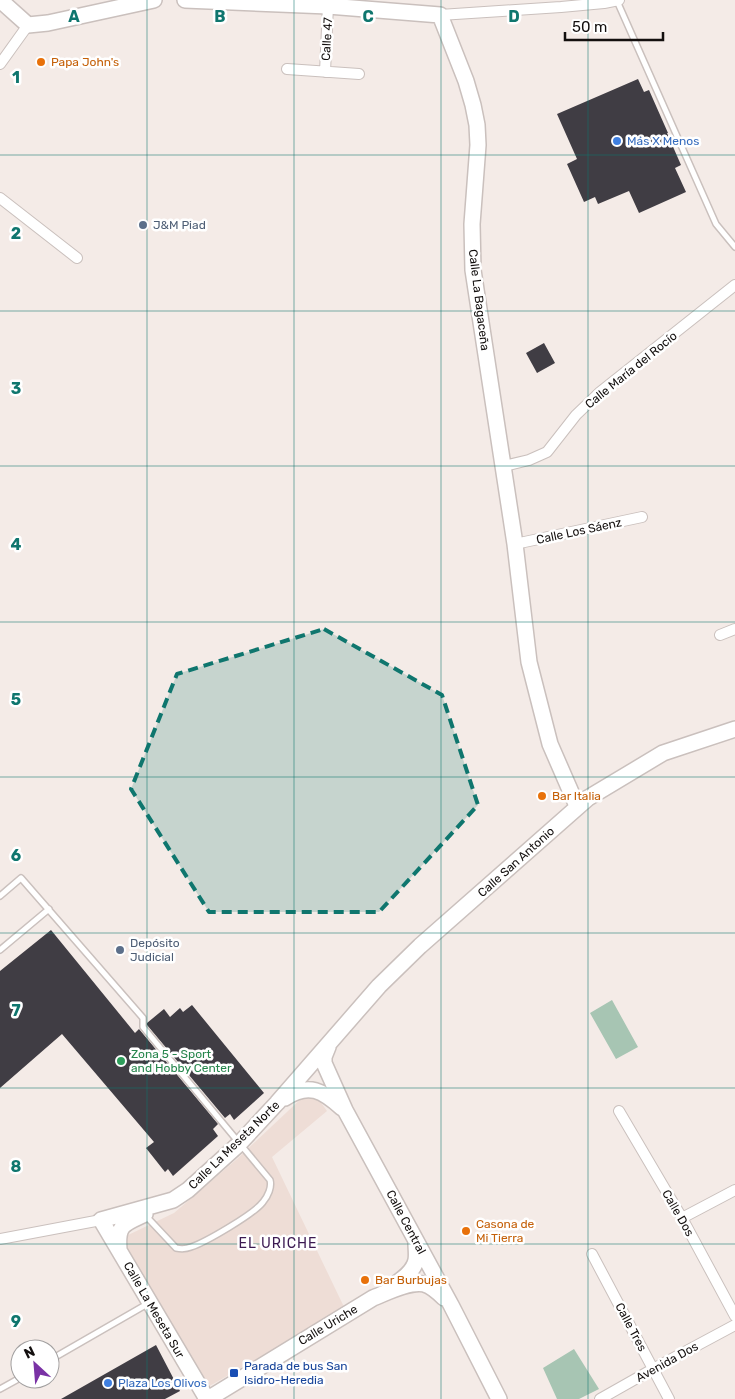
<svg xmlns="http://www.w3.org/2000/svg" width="735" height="1399" font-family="Rubik,sans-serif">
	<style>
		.built { fill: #eeddd6 }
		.green { fill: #a7c5b3 }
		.building { fill: #403d44 }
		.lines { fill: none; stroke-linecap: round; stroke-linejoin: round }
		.lane-casing { stroke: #cac0bd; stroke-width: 8 }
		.street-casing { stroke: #cac0bd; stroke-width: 12 }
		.secondary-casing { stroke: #cac0bd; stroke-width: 18 }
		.lane { stroke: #fff; stroke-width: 5 }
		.street { stroke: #fff; stroke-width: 10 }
		.secondary { stroke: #fff; stroke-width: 15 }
		.marked { fill: #0f766e; fill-opacity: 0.2; stroke: #0f766e; stroke-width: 4; stroke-dasharray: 10 6; stroke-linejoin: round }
		.grid { fill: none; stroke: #0f766e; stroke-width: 1; stroke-opacity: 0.55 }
		.food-dot { fill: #e8710a; stroke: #fff; stroke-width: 2 }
		.shop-dot { fill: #3f7fe0; stroke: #fff; stroke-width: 2 }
		.service-dot { fill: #5c6f8a; stroke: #fff; stroke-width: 2 }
		.leisure-dot { fill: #2e9e5b; stroke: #fff; stroke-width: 2 }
		.transit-dot { fill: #1a4fb4; stroke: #fff; stroke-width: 2 }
		.labels { text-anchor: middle; stroke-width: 5; stroke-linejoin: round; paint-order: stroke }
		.street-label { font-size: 12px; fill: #130f0e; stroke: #fff }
		.food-label { font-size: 12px; fill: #c56008; stroke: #fff; text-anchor: start }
		.shop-label { font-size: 12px; fill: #366cbe; stroke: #fff; text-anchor: start }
		.service-label { font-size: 12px; fill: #4e5e75; stroke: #fff; text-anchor: start }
		.leisure-label { font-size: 12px; fill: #27864d; stroke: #fff; text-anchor: start }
		.transit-label { font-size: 12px; fill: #164399; stroke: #fff; text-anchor: start }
		.neighbourhood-label { font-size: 14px; letter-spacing: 1px; fill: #3c1a52; stroke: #fff }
		.grid-label { font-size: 16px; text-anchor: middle; font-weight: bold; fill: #0f766e; stroke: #fff; stroke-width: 5; stroke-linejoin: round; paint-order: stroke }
	</style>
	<rect width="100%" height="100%" fill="#f4ebe7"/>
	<!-- built -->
	<path class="built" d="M305,1095L317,1097L327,1111L272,1157L345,1309L206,1388L121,1244L124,1237L174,1213L237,1159Z"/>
	<!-- green -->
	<path class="green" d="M612,1000L638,1047L616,1059L590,1013Z
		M574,1349L599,1389L579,1399H557L543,1368Z"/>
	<!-- building -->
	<path class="building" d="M638,79L644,92L649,90L668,133H667L681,165L675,168L686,192L639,213L629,191L598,204L595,197L584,202L567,164L577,159L557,114Z
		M544,343L555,363L537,373L526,353Z
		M51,930L135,1033L139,1029L218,1124L213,1129L218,1136L173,1176L168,1169L165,1172L146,1148L154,1142L62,1034L0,1088V971Z
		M192,1005L264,1093L234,1120L230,1114L225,1118L147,1025V1023L164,1009L170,1017L180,1008L183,1012Z
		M156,1345L180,1391L165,1399H61Z"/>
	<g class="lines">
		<!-- lane casing -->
		<g class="lane-casing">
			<path id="lane" d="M617,1L716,224L735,247
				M0,896L21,878L143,1018V1027L270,1180C272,1187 268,1196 263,1202C254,1214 206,1242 191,1247C186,1249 181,1249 176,1248L145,1215
				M0,950L49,909
				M50,1360L149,1303
				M0,1389L20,1378"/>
		</g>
		<!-- street casing -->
		<g class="street-casing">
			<path id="street" d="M440,15L561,7L604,3L619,0
				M0,64L28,25
				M287,69L359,74
				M325,72L328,6
				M0,198L77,258
				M504,466L529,460L547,452L576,415L599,393L735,285
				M515,544L642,517
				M720,635L735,629
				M619,1111L682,1218L735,1316
				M682,1218L735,1190
				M0,1239L101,1220
				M592,1254L669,1399
				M600,1399L653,1369L735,1325"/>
		</g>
		<!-- secondary casing -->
		<g class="secondary-casing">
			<path id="secondary" d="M0,0L28,25L48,23L154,0
				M185,0L328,6L440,15L466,81L473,105L477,125L478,145L472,224L473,270L515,544L529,662L550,744L577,806
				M328,1047L324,1057V1063L345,1110L451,1305L499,1399
				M285,1098C309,1082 323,1091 342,1108
				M119,1249C117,1224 124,1224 145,1214
				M391,1287C400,1281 414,1272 416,1260C417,1255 416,1249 416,1243
				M207,1399L101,1220L173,1200L188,1190L239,1144L277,1103L379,986L420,946L588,798L663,753L735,729
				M208,1399L373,1298C386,1293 409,1281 424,1284C432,1286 438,1292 444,1298"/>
		</g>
		<!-- lane -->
		<use href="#lane" class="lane"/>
		<!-- street -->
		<use href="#street" class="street"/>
		<!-- secondary -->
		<use href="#secondary" class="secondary"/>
	</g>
	<!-- marked area -->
	<path class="marked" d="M324,629L442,695L478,805L379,912H209L131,789L177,674Z"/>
	<!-- grid -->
	<path class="grid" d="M147,0V1399M294,0V1399M441,0V1399M588,0V1399M0,155H735M0,311H735M0,466H735M0,622H735M0,777H735M0,933H735M0,1088H735M0,1244H735"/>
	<!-- markers -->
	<g class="food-dot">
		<circle cx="41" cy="62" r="5"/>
		<circle cx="542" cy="796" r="5"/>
		<circle cx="466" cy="1231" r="5"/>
		<circle cx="365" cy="1280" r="5"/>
	</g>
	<g class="shop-dot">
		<circle cx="617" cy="141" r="5"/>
		<circle cx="108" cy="1383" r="5"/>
	</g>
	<g class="service-dot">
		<circle cx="143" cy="225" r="5"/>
		<circle cx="120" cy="950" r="5"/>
	</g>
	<circle class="leisure-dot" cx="121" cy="1061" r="5"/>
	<rect class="transit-dot" x="229" y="1368" width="10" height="10" rx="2.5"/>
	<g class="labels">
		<!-- street labels -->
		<g class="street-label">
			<text transform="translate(327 39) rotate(-87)" y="4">Calle 47</text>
			<text transform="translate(479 300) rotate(83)" y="4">Calle La Bagaceña</text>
			<text transform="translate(631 370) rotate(-39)" y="4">Calle María del Rocío</text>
			<text transform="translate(579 531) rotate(-12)" y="4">Calle Los Sáenz</text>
			<text transform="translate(516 862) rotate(-42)" y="4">Calle San Antonio</text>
			<text transform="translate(234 1145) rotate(-44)" y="4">Calle La Meseta Norte</text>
			<text transform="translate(678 1213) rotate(60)" y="4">Calle Dos</text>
			<text transform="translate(406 1222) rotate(62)" y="4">Calle Central</text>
			<text transform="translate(154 1310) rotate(60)" y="4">Calle La Meseta Sur</text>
			<text transform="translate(328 1325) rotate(-31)" y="4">Calle Uriche</text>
			<text transform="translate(631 1327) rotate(62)" y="4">Calle Tres</text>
			<text transform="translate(667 1362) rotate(-29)" y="4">Avenida Dos</text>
		</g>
		<!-- food labels -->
		<g class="food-label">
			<text x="51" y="66">Papa John's</text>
			<text x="552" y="800">Bar Italia</text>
			<text x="476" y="1228">Casona de<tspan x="476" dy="14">Mi Tierra</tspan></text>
			<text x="375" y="1284">Bar Burbujas</text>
		</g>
		<!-- shop labels -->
		<g class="shop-label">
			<text x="627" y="145">Más X Menos</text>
			<text x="118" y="1387">Plaza Los Olivos</text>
		</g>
		<!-- service labels -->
		<g class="service-label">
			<text x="153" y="229">J&amp;M Piad</text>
			<text x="130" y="947">Depósito<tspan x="130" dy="14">Judicial</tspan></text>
		</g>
		<!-- leisure labels -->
		<g class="leisure-label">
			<text x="131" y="1058">Zona 5 - Sport<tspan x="131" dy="14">and Hobby Center</tspan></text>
		</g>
		<!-- transit labels -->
		<g class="transit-label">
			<text x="244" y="1370">Parada de bus San<tspan x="244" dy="14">Isidro-Heredia</tspan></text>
		</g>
		<!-- neighbourhood labels -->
		<g class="neighbourhood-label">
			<text x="278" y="1248">EL URICHE</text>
		</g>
	</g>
	<g class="grid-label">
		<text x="74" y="22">A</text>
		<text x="220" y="22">B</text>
		<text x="368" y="22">C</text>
		<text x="514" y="22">D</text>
		<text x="16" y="83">1</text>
		<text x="16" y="239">2</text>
		<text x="16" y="394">3</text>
		<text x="16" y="550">4</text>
		<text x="16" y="705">5</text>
		<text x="16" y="861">6</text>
		<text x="16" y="1016">7</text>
		<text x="16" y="1172">8</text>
		<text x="16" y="1327">9</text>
	</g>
	<!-- north arrow -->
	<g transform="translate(35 1364) rotate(334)"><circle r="24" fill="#ffffff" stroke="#a19f9f"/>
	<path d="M0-4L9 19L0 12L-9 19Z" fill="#7a32a5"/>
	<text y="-8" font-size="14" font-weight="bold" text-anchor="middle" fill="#130f0e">N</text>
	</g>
	<!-- scale -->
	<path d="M565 32v8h98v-8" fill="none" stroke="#130f0e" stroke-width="2.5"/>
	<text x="572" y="32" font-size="15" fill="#130f0e" stroke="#ffffff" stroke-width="4" paint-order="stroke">50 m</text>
</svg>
